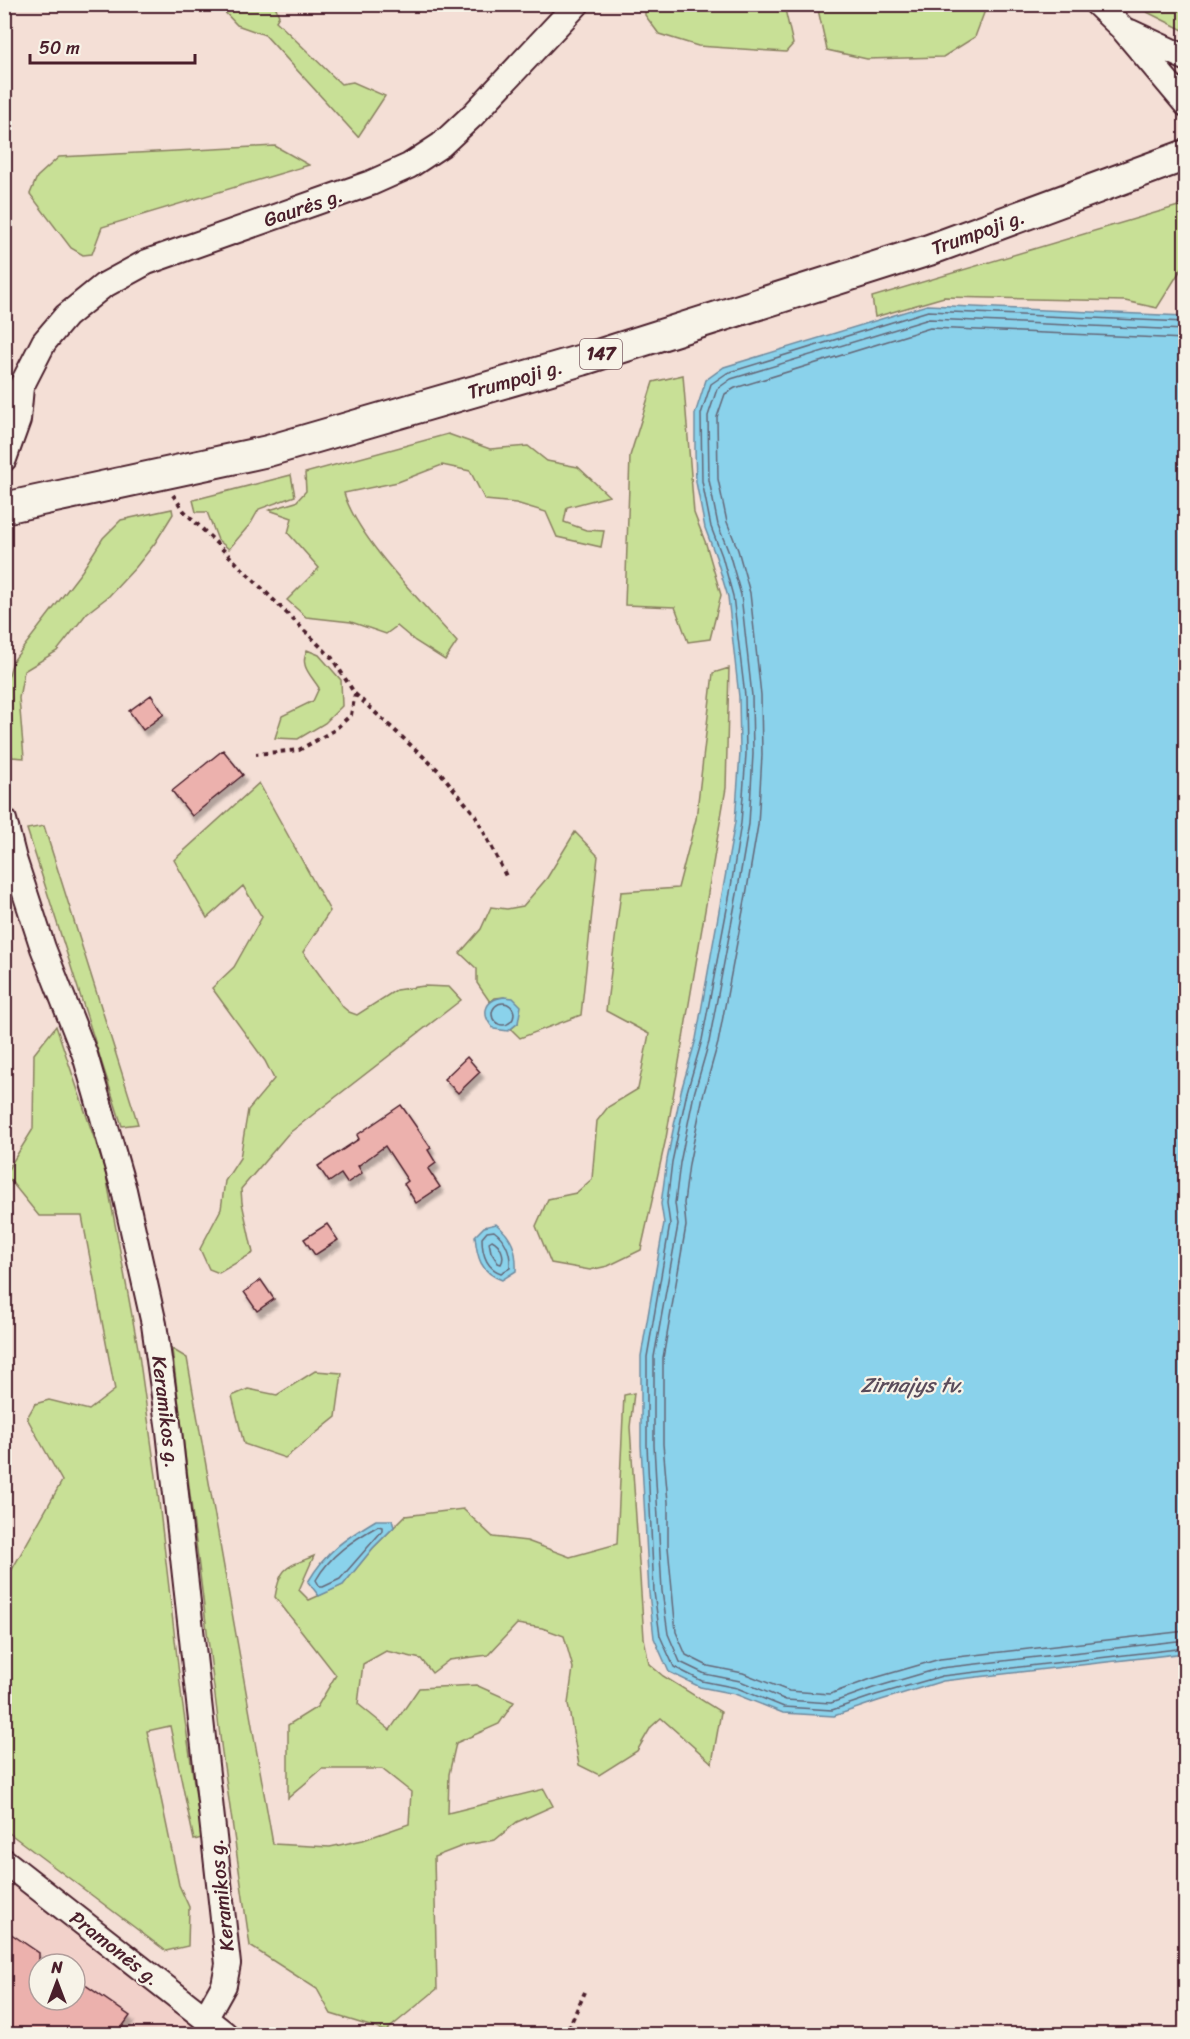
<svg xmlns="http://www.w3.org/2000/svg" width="1190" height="2039" font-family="Sriracha,sans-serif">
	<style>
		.built { fill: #f2d1ca; fill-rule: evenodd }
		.green { fill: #c8e096; stroke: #898060; stroke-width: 1.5 }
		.water { fill: #8ad2eb; stroke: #708a9e; stroke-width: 1.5 }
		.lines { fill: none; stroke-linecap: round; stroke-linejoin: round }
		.shore { stroke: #646778; stroke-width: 1.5 }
		.building { fill: #ecb1ad; stroke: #4a1f2b; stroke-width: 1.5; filter: url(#shadow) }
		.minor-casing { stroke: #4a1f2b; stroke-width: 28 }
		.major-casing { stroke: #4a1f2b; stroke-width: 34 }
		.path { stroke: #4a1f2b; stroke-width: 4; stroke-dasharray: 4.5 4.5; stroke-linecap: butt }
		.minor { stroke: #f7f3e8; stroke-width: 24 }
		.major { stroke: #f7f3e8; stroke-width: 30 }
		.labels { text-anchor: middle; stroke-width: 4.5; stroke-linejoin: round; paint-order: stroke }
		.shield { fill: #f7f3e8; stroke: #7e5f64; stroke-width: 1.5 }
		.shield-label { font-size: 18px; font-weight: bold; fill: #4a1f2b }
		.street-label { font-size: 20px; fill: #4a1f2b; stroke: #f7f3e8 }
		.water-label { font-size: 21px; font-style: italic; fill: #5a4c5b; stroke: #f7f3e8 }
	</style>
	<defs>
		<filter id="shadow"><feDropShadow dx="3.5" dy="6" stdDeviation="1.5" flood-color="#0004"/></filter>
	</defs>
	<rect width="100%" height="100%" fill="#f4dfd6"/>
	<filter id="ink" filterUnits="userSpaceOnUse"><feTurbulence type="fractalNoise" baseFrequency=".0167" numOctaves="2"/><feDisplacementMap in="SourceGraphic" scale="12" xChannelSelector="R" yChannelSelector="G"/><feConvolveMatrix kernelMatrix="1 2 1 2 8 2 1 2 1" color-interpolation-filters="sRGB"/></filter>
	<g filter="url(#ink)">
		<!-- built -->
		<path class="built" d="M4,1861L217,2034H5ZM39,1964H75V2000H39Z"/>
		<!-- green -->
		<path class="green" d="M218,5H275L279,16L276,21L341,84L353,82L385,96L358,137L265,35L237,25Z
			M645,5H784L793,44L786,52L698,46L659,34L645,15Z
			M817,5V4L987,5L975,37L943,57L867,59L827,50Z
			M1133,5H1185V31Z
			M275,146L309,165L102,227L92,254L83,255L71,248L30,194L37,177L59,157Z
			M1185,204V263L1157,308L1125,301L944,297L875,317L872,297Z
			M683,375L694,513L706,544L721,595L710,639L688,642L675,607L625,605L630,456L653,382Z
			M448,434L490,449L528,446L547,461L578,467L609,496L567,507L564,522L586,530L604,531L601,547L557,537L546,512L516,503L485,500L470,471L442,465L398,482L344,493C358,540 424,604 457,642L445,660L415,641L397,626L386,634L351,622L306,617L287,600L319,568L288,533L292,518L269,510L296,502L306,491L305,473Z
			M291,475L295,496L259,509L251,523L229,549L218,540L207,512H196L193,500Z
			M172,509L173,514L155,543L136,567L109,596L87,613L57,651L24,671L19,698L24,758L12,757L5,708L4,691L13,661L82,571L103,538L121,520Z
			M307,650L319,655L341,680L342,706L325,723L298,739L275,738L282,716L313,701L319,688C311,675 299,666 307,650Z
			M729,668L726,788L666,1138L641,1250L608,1266L590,1270L551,1263L536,1226L548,1199L576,1193L592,1179L597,1121L608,1107L638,1089L649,1034L606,1011L621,892L678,888L696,819L713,673Z
			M259,783L330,911L303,952L343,1007L349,1012L357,1015L396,990L424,986L449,987L461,1000L288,1134L241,1189L242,1203L253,1253L219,1273L209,1269L200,1249L221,1209L225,1181L240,1158L248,1110L274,1079L265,1061L212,988L234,967L262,917L243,886L207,918L174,860Z
			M44,826L138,1124L122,1126L27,829Z
			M575,832L598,856L581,1015L520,1038L511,1029L518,1023L504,997L495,998L490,1002L477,983V969L460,953L481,929L491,907L507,909L523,906L547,878Z
			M56,1026L105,1170L138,1348L156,1476L182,1700L202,1838L194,1840L170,1726L147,1731L179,1885L189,1907L188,1946L166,1951L5,1830V1582L62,1481L27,1418L35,1404L49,1400L89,1410L115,1390L82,1216H39L5,1174L33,1129L34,1054Z
			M172,1349L187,1358L273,1844L330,1847L363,1840L409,1824L411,1792L382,1769H322L288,1798V1725L317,1707L336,1675L275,1597C280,1566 287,1567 314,1556L299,1590L309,1600L343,1585L373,1548L405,1516L463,1509L493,1537L527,1541L570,1557L617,1544L624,1395L634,1393L630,1427L644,1638L649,1664L663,1676L721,1712L712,1763L661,1718L651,1727L637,1751L599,1775L579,1765L568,1704L573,1668L564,1636L542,1628L517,1624L488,1655L449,1660L432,1673L421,1659L386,1651L363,1664L358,1704L390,1730L419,1688L476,1685L514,1702L499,1724L456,1743L449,1774L448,1813L544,1789L553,1806L517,1822L495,1840L465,1845L434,1857L437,1989L386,2031L331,2014L317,1989L250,1946L222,1752Z
			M315,1371L342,1373L336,1417L285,1458L244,1444L232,1396L248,1389L277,1395Z"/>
		<!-- water -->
		<path class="water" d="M927,305L1185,316V1653L943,1681L878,1701L834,1716L783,1713L735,1694L700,1687L669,1672L654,1638L649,1593L641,1445V1356L664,1223L661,1204L667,1160L681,1091L696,1039L735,822L740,753L739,697L728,597L716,557L705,528L696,482L695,450V414L706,380L724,367Z
			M504,997L513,998L521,1006L518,1023L508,1031L494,1029C481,1015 483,1000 504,997Z
			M496,1224C512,1237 517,1250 516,1271L502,1280C480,1272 477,1257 475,1236L484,1227Z
			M376,1520H392L394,1527L373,1548L343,1585L319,1596L308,1582C326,1551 346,1538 376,1520Z"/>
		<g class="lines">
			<!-- shore -->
			<path class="shore" d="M1186,322L928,311L727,373L711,384L701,414L702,481L711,527L722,556L733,596L745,696L746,754L741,823L730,893L702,1040L687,1092L672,1162L667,1203L670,1224L647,1357V1445L654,1592L660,1636L674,1667L702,1681L737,1688L784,1707L832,1710L876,1695L942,1676L1186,1648
				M1186,330L929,319L731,379L717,389L708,416L709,480L718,525L729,553L741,595L752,696L753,754L749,824L737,894L709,1042L694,1094L680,1163L675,1203L678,1225L654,1357V1445L662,1591L668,1634L680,1662L705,1674L740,1681L786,1700L831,1703L873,1688L941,1668L1186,1640
				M1186,339L930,328L735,388L725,394L717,417L718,479L727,522L738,550L750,593L761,695L762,755L758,825L746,895L718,1043L703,1096L689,1164L684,1203L686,1226L663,1358V1444L668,1502V1547L676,1632L686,1655L708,1666L743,1673L789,1691L830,1694L871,1679L940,1659L1186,1631
				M492 1014a11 11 0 1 1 22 0a11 11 0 1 1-22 0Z
				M494,1231C506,1240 511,1253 510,1268L501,1273C486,1268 482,1252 482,1238L487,1232Z
				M492,1240C500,1244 506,1256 501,1264L498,1263L491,1252L489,1242Z
				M378,1526L382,1527V1531L340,1579L323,1587H320L316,1580C330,1555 353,1540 378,1526Z"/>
		</g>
		<!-- building -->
		<path class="building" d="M151,695L164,714L143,730L129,711Z
			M223,750L243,775L192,816L172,791Z
			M467,1057L480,1072L458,1093L444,1079Z
			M401,1105L431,1148L428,1150L436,1163L428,1169L440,1187L416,1203L404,1184L408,1181L385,1146L358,1166L362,1173L347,1183L341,1174L329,1182L318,1166L359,1139L357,1135Z
			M327,1224L338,1240L315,1255L304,1239Z
			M261,1280L274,1299L257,1311L244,1292Z
			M4,1929L39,1953V2000H75V1978L130,2016L117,2034H21L4,2023Z"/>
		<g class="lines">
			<!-- minor casing -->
			<g class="minor-casing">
				<path id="minor" d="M1097,4L1122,28L1186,104
					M1130,32L1186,58
					M4,459L18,420L21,387L44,342L66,316L103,286L147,262L371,183L409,166L441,145L473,115L577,4
					M4,820L14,859L43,948L85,1055L124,1190L154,1324L169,1431L228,1964L224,1985L205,2019
					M4,1861L225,2034"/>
			</g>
			<!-- major casing -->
			<g class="major-casing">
				<path id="major" d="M4,508L268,451L582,360L929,250L1186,155"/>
			</g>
			<!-- path -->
			<path class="path" d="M173,495L184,511L332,658L355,694L351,715L333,731L299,750L256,754
				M355,694L439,771L476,816L506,876
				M561,2034L569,2027L585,1992"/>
			<!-- minor -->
			<use href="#minor" class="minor"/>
			<!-- major -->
			<use href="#major" class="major"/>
		</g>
	</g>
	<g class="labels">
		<!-- shield labels -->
		<rect class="shield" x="580" y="339" width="42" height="30" rx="4.5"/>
		<g class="shield-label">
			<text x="601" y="360">147</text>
		</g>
		<!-- street labels -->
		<g class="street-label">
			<text transform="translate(303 207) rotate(-19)" y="7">Gaurės g.</text>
			<text transform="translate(978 232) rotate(-20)" y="7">Trumpoji g.</text>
			<text transform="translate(515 379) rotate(-16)" y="7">Trumpoji g.</text>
			<text transform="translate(166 1412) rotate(83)" y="7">Keramikos g.</text>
			<text transform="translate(221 1895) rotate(-96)" y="7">Keramikos g.</text>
			<text transform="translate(115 1948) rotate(38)" y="7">Pramonės g.</text>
		</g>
		<!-- water labels -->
		<g class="water-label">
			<text x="912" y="1392">Zirnajys tv.</text>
		</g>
	</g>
	<!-- margin -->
	<rect width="1190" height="2039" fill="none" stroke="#f7f3e8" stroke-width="24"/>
	<rect x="12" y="12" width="1166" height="2015" fill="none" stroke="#4a1f2b" stroke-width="2" filter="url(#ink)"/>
	<!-- north arrow -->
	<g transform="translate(57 1982)"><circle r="28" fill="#f7f3e8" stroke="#b29e9c" stroke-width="1.5"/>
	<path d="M0-4.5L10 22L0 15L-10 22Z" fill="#4a1f2b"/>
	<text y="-9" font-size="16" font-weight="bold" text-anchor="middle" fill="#4a1f2b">N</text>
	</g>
	<!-- scale -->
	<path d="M30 54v9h165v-9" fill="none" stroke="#4a1f2b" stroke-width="3"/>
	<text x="39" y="54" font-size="18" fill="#4a1f2b" stroke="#f7f3e8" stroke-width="4.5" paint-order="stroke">50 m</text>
</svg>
